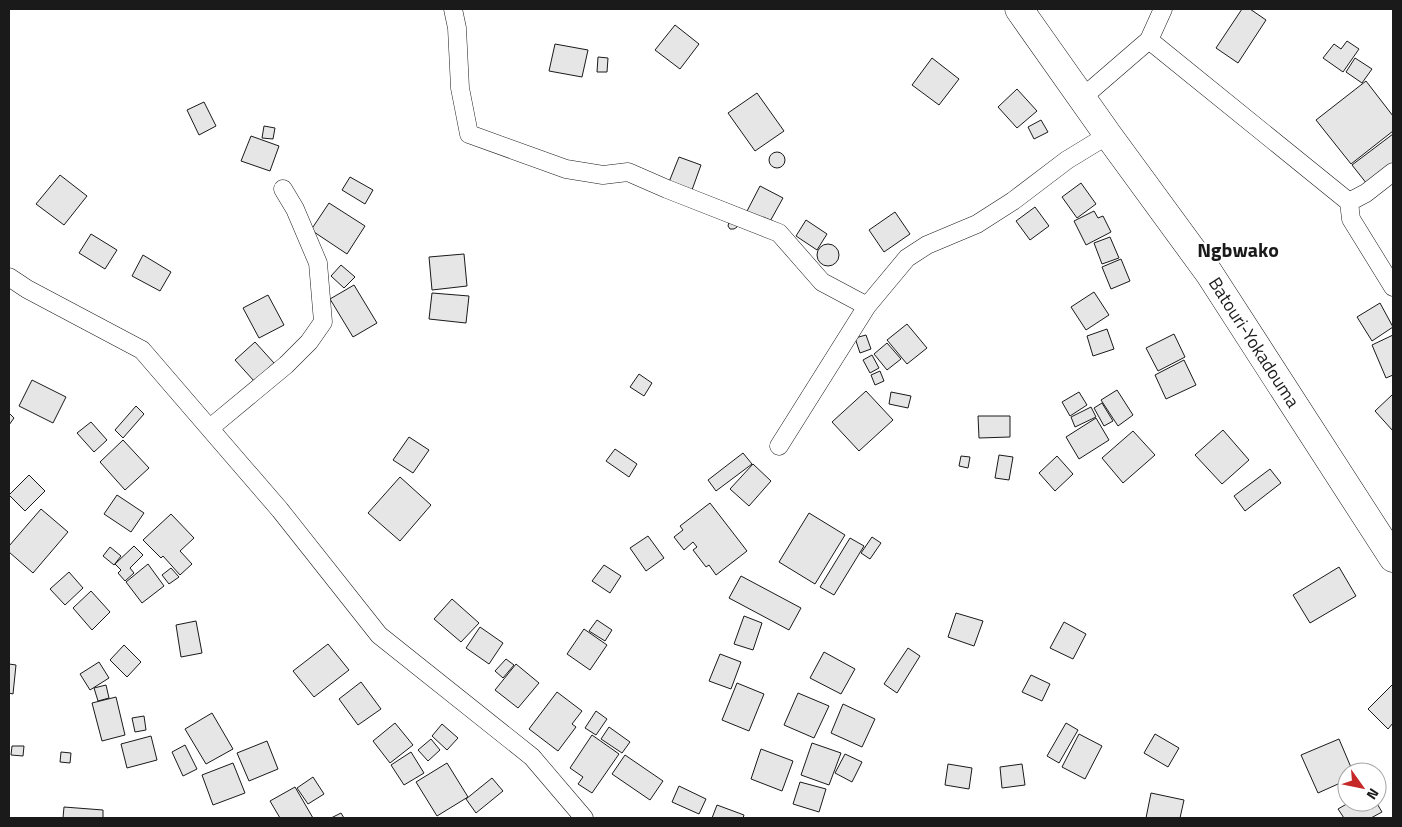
<svg xmlns="http://www.w3.org/2000/svg" width="1402" height="827" font-family="'Titillium Web',sans-serif">
	<style>
		.building { fill: #e6e6e6; stroke: #1a1a1a }
		.lines { fill: none; stroke-linecap: round; stroke-linejoin: round }
		.minor-casing { stroke: #1a1a1a; stroke-width: 19 }
		.trunk-casing { stroke: #1a1a1a; stroke-width: 29 }
		.minor { stroke: #fff; stroke-width: 18 }
		.trunk { stroke: #fff; stroke-width: 28 }
		.labels { text-anchor: middle; stroke-width: 4; stroke-linejoin: round; paint-order: stroke }
		.street-label { font-size: 18px; fill: #1a1a1a; stroke: #fff }
		.quarter-label { font-size: 20px; font-weight: bold; fill: #1a1a1a; stroke: #fff }
	</style>
	<rect width="100%" height="100%" fill="#fff"/>
	<!-- building -->
	<path class="building" d="M1242,9H1250L1266,20L1238,63L1216,48Z
		M675,25L699,44L680,69L655,50Z
		M1347,41L1359,49L1343,72L1323,58L1334,44L1341,49Z
		M555,44L588,50L582,77L549,71Z
		M598,57L608,58L607,72H597Z
		M932,58L959,79L939,105L912,85Z
		M1355,58L1372,69L1362,83L1346,72Z
		M1366,81L1393,116V131L1351,164L1316,120Z
		M1017,89L1037,111L1017,128L998,107Z
		M757,93L784,131L755,151L728,113Z
		M204,102L216,126L199,135L187,110Z
		M1041,120L1048,132L1034,139L1028,127Z
		M264,126L275,128L273,139L262,138Z
		M1393,134V163L1367,184L1352,165Z
		M251,136L279,146L270,171L241,161Z
		M769 160a8 8 0 1 1 16 0a8 8 0 1 1-16 0Z
		M679,157L701,165L692,190L669,182Z
		M60,175L87,196L64,225L36,204Z
		M350,177L373,190L365,204L342,190Z
		M1081,183L1096,204L1077,218L1062,197Z
		M760,186L783,198L768,225L746,213Z
		M329,203L365,226L347,254L311,230Z
		M1035,207L1049,226L1030,240L1016,221Z
		M1094,211L1098,218L1103,216L1111,232L1086,245L1074,221Z
		M895,212L910,234L884,252L869,230Z
		M806,220L827,234L817,250L796,236Z
		M729,222L738,223L737,227L734,229H730L728,226Z
		M91,234L117,250L105,269L79,253Z
		M1110,237L1119,258L1102,264L1094,243Z
		M817 255a11 11 0 1 1 22 0a11 11 0 1 1-22 0Z
		M464,254L467,286L432,290L429,257Z
		M143,255L171,272L160,291L132,276Z
		M1121,259L1130,281L1111,289L1102,267Z
		M341,265L355,277L344,288L331,276Z
		M354,285L377,323L353,337L330,299Z
		M1094,292L1109,315L1086,330L1071,307Z
		M432,293L469,296L466,323L429,319Z
		M268,295L284,325L259,338L243,308Z
		M1380,303L1393,327L1372,341L1357,317Z
		M907,324L927,348L907,364L887,340Z
		M1107,329L1114,349L1093,356L1087,336Z
		M1174,334L1185,357L1158,371L1146,348Z
		M866,335L871,349L860,353L855,338Z
		M1393,335V375L1386,378L1372,345Z
		M255,342L274,363L254,381L235,360Z
		M887,343L901,359L887,370L874,354Z
		M872,355L879,368L870,373L863,360Z
		M1184,360L1196,385L1166,399L1155,375Z
		M880,371L884,381L875,385L871,375Z
		M639,374L652,383L644,396L630,387Z
		M32,380L66,397L53,423L19,406Z
		M1117,390L1133,415L1118,426L1101,400Z
		M866,391L893,420L859,451L832,422Z
		M891,392L911,396L908,408L889,404Z
		M1079,392L1087,405L1070,416L1062,402Z
		M1393,394V431L1375,411Z
		M1102,403L1113,421L1104,426L1094,408Z
		M136,406L144,414L123,438L115,430Z
		M1091,407L1096,417L1075,427L1071,417Z
		M9,413L14,418L9,425Z
		M978,416H1010V437L979,438Z
		M1096,418L1109,440L1079,459L1066,437Z
		M91,422L107,440L94,452L77,433Z
		M1223,430L1249,460L1222,484L1195,455Z
		M1133,431L1155,455L1123,483L1102,458Z
		M409,437L429,450L413,473L393,460Z
		M123,440L149,468L125,490L100,462Z
		M615,449L637,464L629,477L606,461Z
		M743,453L752,464L716,491L708,480Z
		M999,455L1013,457L1009,480L995,478Z
		M961,456L970,457L968,468L959,466Z
		M1057,456L1073,474L1055,491L1039,473Z
		M753,464L771,481L749,506L730,489Z
		M1270,469L1281,483L1245,511L1234,496Z
		M29,475L45,491L25,511L9,495Z
		M400,477L431,505L400,541L368,513Z
		M117,495L144,513L131,532L104,514Z
		M710,503L747,551L716,575L709,565L706,567L693,550L697,547L693,542L684,550L674,537L683,530L680,526Z
		M41,509L68,532L33,573L9,552V546Z
		M809,513L845,535L815,584L779,562Z
		M171,514L194,538L180,551L192,564L180,575L163,556L161,558L143,540Z
		M648,536L664,558L646,571L630,548Z
		M872,537L881,543L870,559L861,553Z
		M850,538L864,546L834,595L820,587Z
		M134,546L143,555L130,568L134,573L125,581L118,573L121,570L115,564Z
		M110,547L121,556L114,565L103,556Z
		M148,564L164,586L142,603L126,582Z
		M604,565L621,576L610,593L592,581Z
		M1339,567L1356,596L1310,623L1293,595Z
		M171,568L179,577L169,584L162,575Z
		M69,572L83,588L65,605L50,589Z
		M741,576L801,608L789,630L729,598Z
		M91,591L110,612L92,630L73,608Z
		M452,599L479,623L461,642L434,619Z
		M956,613L983,621L974,646L948,637Z
		M744,616L762,623L753,650L734,644Z
		M597,620L612,630L605,641L589,631Z
		M196,621L202,653L181,657L176,625Z
		M1064,622L1086,634L1073,659L1050,648Z
		M480,627L503,643L489,664L466,648Z
		M584,629L607,645L590,670L567,654Z
		M328,644L349,670L314,697L293,671Z
		M124,645L141,662L127,677L110,660Z
		M908,648L920,656L897,693L884,684Z
		M824,652L855,669L841,694L810,678Z
		M720,654L741,662L731,689L709,681Z
		M506,659L514,665L503,678L495,671Z
		M99,662L109,678L90,690L80,674Z
		M9,664L16,665L13,694L9,693Z
		M516,664L539,683L518,708L495,690Z
		M1031,675L1050,684L1042,701L1022,692Z
		M361,682L381,709L358,725L339,699Z
		M737,683L764,694L749,731L722,720Z
		M1393,684V723L1388,729L1368,709Z
		M106,685L109,698L98,701L94,688Z
		M557,692L582,711L572,724L576,727L558,751L529,729Z
		M798,693L829,706L814,738L784,725Z
		M116,697L125,735L102,741L92,703Z
		M843,704L875,719L862,747L831,733Z
		M596,711L607,719L596,735L585,728Z
		M212,713L233,749L206,764L185,729Z
		M144,716L146,730L135,732L132,718Z
		M395,723L413,745L390,763L373,741Z
		M1066,723L1078,730L1059,763L1047,756Z
		M442,724L458,738L447,750L432,736Z
		M609,727L630,742L622,753L601,739Z
		M1079,734L1102,746L1085,779L1062,767Z
		M1155,734L1179,748L1168,767L1144,753Z
		M592,735L619,754L592,793L578,784L583,777L570,768Z
		M151,736L157,760L127,768L121,744Z
		M431,739L440,750L428,761L418,750Z
		M1339,739L1353,772H1347V780L1318,793L1301,755Z
		M267,741L278,769L249,781L237,753Z
		M812,743L841,753L829,785L801,775Z
		M185,745L197,769L183,776L172,752Z
		M12,746H24L23,756L11,755Z
		M761,749L793,761L782,791L751,779Z
		M61,752L71,753L70,763L60,762Z
		M411,752L424,773L404,785L391,765Z
		M845,754L862,762L852,782L835,773Z
		M625,755L663,781L650,800L612,774Z
		M233,763L245,793L213,805L202,775Z
		M447,763L468,797L437,816L416,782Z
		M948,764L972,768L969,789L945,785Z
		M1022,764L1025,785L1002,788L1000,767Z
		M313,777L324,794L308,804L297,788Z
		M492,778L503,791L476,813L466,799Z
		M800,782L826,789L819,812L793,804Z
		M679,786L706,799L699,814L672,802Z
		M295,787L313,818H280L270,801Z
		M1151,793L1184,800L1180,818H1146Z
		M1350,802H1376L1382,812L1371,818H1344L1338,809Z
		M717,805L744,815L743,818H712Z
		M64,807L103,810V818H63Z
		M341,813L344,818H331Z"/>
	<g class="lines">
		<!-- minor casing -->
		<g class="minor-casing">
			<path id="minor" d="M453,9L457,28L460,88L469,134L566,169L603,175L628,172L667,189L779,233L822,282L867,306
				M1149,40L1163,9
				M1083,97L1149,40L1349,202
				M1393,172L1366,193L1349,202L1351,219L1393,287
				M9,277L27,289L142,350L280,510L379,635L532,757L584,818
				M210,428L286,365L309,342L323,322L318,263L295,209L283,189
				M779,446L867,306L907,258L927,245L977,224L1013,201L1067,160L1108,135"/>
		</g>
		<!-- trunk casing -->
		<g class="trunk-casing">
			<g id="trunk">
				<path id="s1" d="M1019,9L1108,135L1209,273L1393,558"/>
			</g>
		</g>
		<!-- minor -->
		<use href="#minor" class="minor"/>
		<!-- trunk -->
		<use href="#trunk" class="trunk"/>
	</g>
	<g class="labels">
		<!-- street labels -->
		<g class="street-label">
			<text dy="6" stroke="none"><textPath href="#s1" startOffset="408">Batouri-Yokadouma</textPath></text>
		</g>
		<!-- quarter labels -->
		<g class="quarter-label">
			<text x="1238" y="257">Ngbwako</text>
		</g>
	</g>
	<!-- border -->
	<rect width="1402" height="827" fill="none" stroke="#1a1a1a" stroke-width="20"/>
	<!-- north arrow -->
	<g transform="translate(1362 787) rotate(123)"><circle r="24" fill="#ffffff" stroke="#a3a3a3"/>
	<path d="M0-4L9 19L0 12L-9 19Z" fill="#c62828"/>
	<text y="-8" font-size="14" font-weight="bold" text-anchor="middle" fill="#1a1a1a">N</text>
	</g>
</svg>
